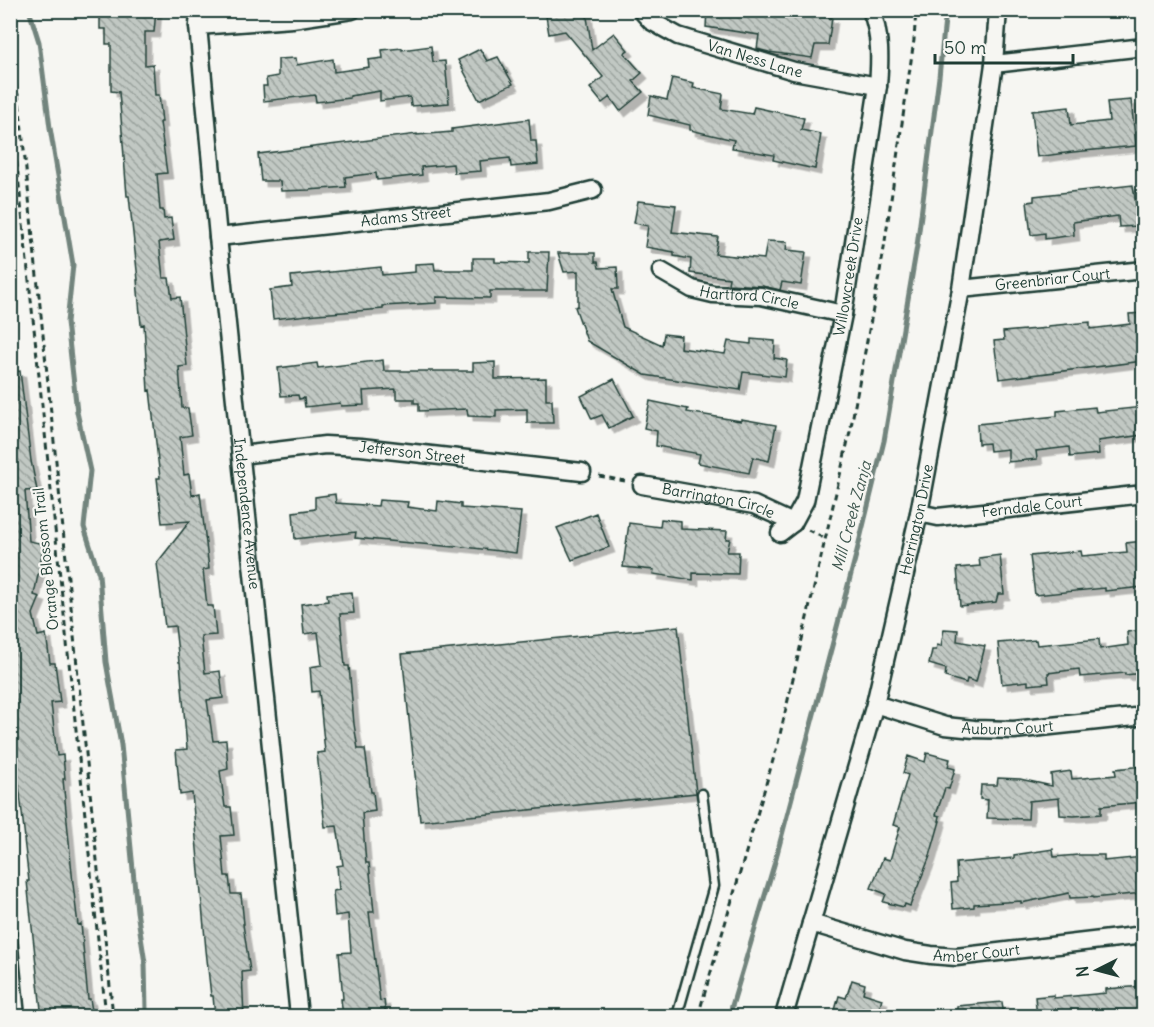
<svg xmlns="http://www.w3.org/2000/svg" width="1154" height="1027" font-family="Delius,sans-serif">
	<style>
		.lines { fill: none; stroke-linecap: round; stroke-linejoin: round }
		.stream { stroke: #72847d; stroke-width: 5 }
		.building { fill: url(#building-back-hatch); stroke: #1f3d34; stroke-width: 1.5; filter: url(#shadow) }
		.lane-casing { stroke: #1f3d34; stroke-width: 13 }
		.street-casing { stroke: #1f3d34; stroke-width: 21 }
		.path { stroke: #1f3d34; stroke-width: 3; stroke-dasharray: 6 4.5; stroke-linecap: butt }
		.lane { stroke: #f6f6f2; stroke-width: 8 }
		.street { stroke: #f6f6f2; stroke-width: 16 }
		.labels { text-anchor: middle; stroke-width: 4.5; stroke-linejoin: round; paint-order: stroke }
		.street-label { font-size: 15px; fill: #1f3d34; stroke: #f6f6f2 }
		.water-label { font-size: 16px; font-style: italic; fill: #425a52; stroke: #f6f6f2 }
	</style>
	<defs>
		<pattern id="building-back-hatch" width="6" height="6" patternUnits="userSpaceOnUse" patternTransform="scale(1.5)"><rect width="6" height="6" fill="#c1c8c3"/><path d="M-1 5l2 2M0 0l6 6M5-1l2 2" fill="none" stroke="#9ca49f"/></pattern>
		<filter id="shadow"><feDropShadow dx="5.5" dy="5.5" stdDeviation="0" flood-color="#0004"/></filter>
	</defs>
	<rect width="100%" height="100%" fill="#f6f6f2"/>
	<filter id="ink" filterUnits="userSpaceOnUse"><feTurbulence type="fractalNoise" baseFrequency=".0167" numOctaves="2"/><feDisplacementMap in="SourceGraphic" scale="12" xChannelSelector="R" yChannelSelector="G"/><feConvolveMatrix kernelMatrix="1 2 1 2 8 2 1 2 1" color-interpolation-filters="sRGB"/></filter>
	<g filter="url(#ink)">
		<g class="lines">
			<!-- stream -->
			<path class="stream" d="M29,10L39,42L50,128L73,265L67,322L77,412L90,471L84,527L99,574L106,662L121,745L137,911L145,963L146,1011L147,1016
				M729,1016L774,865L856,555L884,441L917,246L939,77L946,10"/>
		</g>
		<!-- building -->
		<path class="building" d="M100,10H156L154,32H145V65L153,64L155,95H159L162,122H160L167,173L157,174L160,210H163L164,219L171,218L174,240L159,242L163,278H169L172,298L180,297L187,366L179,367L182,408H188L192,435L180,437L184,475L189,474L192,495L200,493L209,569L203,570L207,606H213L216,635L201,636L205,673L220,671L223,698L207,700L213,741L226,740L228,769L220,771L225,807H231L234,835L221,836L225,876H229L231,894H241L244,924H243L250,971L242,972L244,1017H215L213,996H211L206,950L192,793L180,795L176,750L187,749L180,662H179L175,626L165,627L157,563L190,521L162,523L157,478H160L150,390L148,391L144,324L141,325L137,280H138L129,196H127L119,92L111,91V44H106V29H100Z
			M545,10H586L592,50L614,33L628,50L624,53L642,73L633,81L643,92L620,111L610,97L602,103L590,88L603,77L565,31L549,34Z
			M707,10H786V12L832,18L828,45H815L812,58L769,52L757,49L759,35L706,27Z
			M431,46L433,62L445,61L449,103L411,106L410,97L380,101V91L350,96V98L316,102L315,95L264,101L263,86H267L266,78L278,76V59L296,58L297,65L333,59L334,72L369,67L368,60L383,58L382,50L402,48V50Z
			M480,49L487,61L498,57L513,84L479,100L458,60Z
			M672,78L694,83L693,88L723,94L721,109L752,114L754,107L804,118L801,130L821,134L815,169L773,160L774,155L732,148L734,140L690,130V125L648,115L651,96L667,100Z
			M1131,100L1136,146L1073,152L1037,157L1032,111L1069,107L1071,125L1109,121L1107,102Z
			M529,119L531,141H536L538,164L511,167L510,158L480,161L481,171L454,173L453,164L421,167L422,175L377,180L376,173L345,177L346,187L309,190L281,191L280,181H261L258,154L417,134V135L452,132V129Z
			M1133,185L1139,226L1119,227L1118,216L1073,222L1074,235L1045,239V233L1031,235L1027,202L1034,201V196Z
			M638,201L676,205L672,232L718,237L715,254L764,259L767,241L787,242L786,250L806,252L801,285L782,282L780,290L762,286L728,284L729,278L690,273L691,259L674,256V252L645,247L648,226L634,223Z
			M529,252H549L547,291H490V298L436,297V303L383,306V309L317,314L273,319L270,290L292,287L291,276L381,267L382,275L415,272V264L434,263L435,270H473V258H495V262L529,263Z
			M558,253H595V262H598L599,268L617,267L618,289H612L623,327L662,345L664,334L681,336L680,348L725,354L728,341L751,344V339L775,341L774,358L787,360L785,377L743,372L740,390L645,375L587,341L575,307L578,306V271L564,272Z
			M1143,313V361L999,379L994,341L1004,340L1003,332L1048,328V326L1090,322V329L1130,324L1129,314Z
			M383,360L384,371H473V363L495,362V379L546,378V400H552L553,423H527V409L496,410V417L468,416L467,409L419,411V403H414V399H396V389L363,391L364,405L341,406L340,403L305,407L304,398L299,399L298,395L281,396L278,368L317,363L318,368Z
			M20,371L31,461L37,490L25,491L29,541L44,544L34,595L40,597L33,614L38,636L46,634L50,663H55L60,702L51,703L57,756L63,755L65,779H63L73,884L78,925L81,924L88,999H90L93,1017H42L40,1001L27,881H29L24,839H25L14,741L12,742L10,717V372Z
			M614,379L633,416L609,428L602,415L592,419L581,396Z
			M650,401L688,409L687,412L741,421V419L776,425L769,461L753,457L749,473L698,463L700,454L656,446L657,431L644,428Z
			M1095,407L1096,412L1143,407V435L1098,441L1099,454L1070,457L1069,447L1036,451L1037,459L1008,462V449L990,451L989,443L978,444L977,424L1057,416V411Z
			M335,494L336,503L378,506L379,500L408,502L407,507L437,511L438,501L461,504V508L521,512L516,553L456,546L455,547L355,538L356,532L295,539L293,512L315,509V497Z
			M596,513L609,547L572,560L557,528Z
			M661,519L681,521V529L727,531L726,539H730L727,552H739L738,574L693,573V580L653,574L654,570L623,567L629,523L660,527Z
			M1143,541V587L1105,591V588L1035,595L1030,556L1081,551L1082,556L1127,552L1126,543Z
			M1000,555L1004,594H998L996,602L960,606L957,568L980,566L979,558Z
			M352,592L354,613L340,614L345,666H349L354,724L358,749H365L371,792H373L375,811L362,813L366,863H369L374,912H369L380,1001L384,1000L386,1017H343L341,999H343L339,953L351,952L348,914L335,916L333,891L339,890L337,866L343,865L337,826L325,827L317,753L325,752L319,691L312,692L310,667L322,665L318,632L304,634L301,604L328,601L327,594Z
			M678,626L696,793L420,821L402,654Z
			M944,629L958,630L957,641L985,646L976,682L967,679L966,683L945,677L946,669L929,664L932,650H936L937,645L941,646Z
			M1143,630V673L1125,675V673L1080,677L1079,669L1048,673L1049,683L1028,685V681L1002,684L998,643L1036,640L1037,645L1099,639L1100,649L1128,645L1127,632Z
			M927,753L950,759L948,767L955,769L949,789L945,788L936,815L940,816L939,821H940L930,856L910,906L905,904L904,907L883,902L886,894L871,888L883,858L890,860L900,827L893,825L908,775L903,773L908,756L925,762Z
			M1143,766V802L1101,806V814L1074,816L1060,815L1059,798L1029,801L1028,819L987,818L988,800L980,799L981,785H997L998,778L1020,779L1052,786L1051,774L1071,771L1072,779L1116,775L1115,769Z
			M1053,849L1054,857L1078,855H1104V861L1143,857V893L1093,898V897L1070,898L1069,893L1021,903V901L974,904V907L953,909L951,883L957,882L956,863L1014,858V855Z
			M852,980L865,984L863,993L882,999L877,1017H833L839,996L846,998Z
			M1143,986V1017H1037L1035,997L1054,995V998L1106,993V989Z
			M1002,1002L1004,1017H957V1006Z"/>
		<g class="lines">
			<!-- lane casing -->
			<g class="lane-casing">
				<path id="lane" d="M10,918L20,1016
					M677,1016L714,886L702,794"/>
			</g>
			<!-- street casing -->
			<g class="street-casing">
				<g id="street">
					<path id="s1" d="M199,10L198,26L218,237L299,1016"/>
					<path id="s2" d="M641,10L651,21L678,36L794,71L878,86"/>
					<path d="M198,26L292,19L352,10"/>
					<path d="M994,64L1144,47"/>
					<path id="s3" d="M218,237L549,201L593,190"/>
					<path id="s4" d="M661,271L692,289L713,294L761,296L843,314"/>
					<path id="s5" d="M961,289L1144,270"/>
					<path id="s6" d="M241,455L325,445L361,447L582,472"/>
					<path id="s7" d="M642,485L754,505L793,523"/>
					<path id="s8" d="M919,513L938,517L1144,494"/>
					<path id="s9" d="M780,533L793,523L805,501L843,314L878,86C880,60 881,35 871,10"/>
					<path id="s10" d="M875,704L945,726L974,729L1014,730L1144,716"/>
					<path id="s11" d="M811,923L905,951L931,955L956,957L1144,935"/>
					<path id="s12" d="M784,1016L875,704L919,513L961,289L994,64L998,10"/>
				</g>
			</g>
			<!-- path -->
			<path class="path" d="M10,52L19,101L113,1016
				M10,99L106,1016
				M599,476L625,481
				M808,530L826,539
				M698,1016L778,743L850,432L883,255L914,40L916,10"/>
			<!-- lane -->
			<use href="#lane" class="lane"/>
			<!-- street -->
			<use href="#street" class="street"/>
		</g>
	</g>
	<g class="labels">
		<!-- street labels -->
		<g class="street-label">
			<text dy="5" stroke="none"><textPath href="#s2" startOffset="126">Van Ness Lane</textPath></text>
			<text dy="5" stroke="none"><textPath href="#s3" startOffset="189">Adams Street</textPath></text>
			<text dy="5" stroke="none"><textPath href="#s9" startOffset="270">Willowcreek Drive</textPath></text>
			<text dy="5" stroke="none"><textPath href="#s5" startOffset="92">Greenbriar Court</textPath></text>
			<text dy="5" stroke="none"><textPath href="#s4" startOffset="94">Hartford Circle</textPath></text>
			<text dy="5" stroke="none"><textPath href="#s6" startOffset="172">Jefferson Street</textPath></text>
			<text dy="5" stroke="none"><textPath href="#s7" startOffset="78">Barrington Circle</textPath></text>
			<text dy="5" stroke="none"><textPath href="#s8" startOffset="114">Ferndale Court</textPath></text>
			<text dy="5" stroke="none"><textPath href="#s1" startOffset="506">Independence Avenue</textPath></text>
			<text dy="5" stroke="none"><textPath href="#s12" startOffset="514">Herrington Drive</textPath></text>
			<text transform="translate(46 559) rotate(-96)" y="5">Orange Blossom Trail</text>
			<text dy="5" stroke="none"><textPath href="#s10" startOffset="136">Auburn Court</textPath></text>
			<text dy="5" stroke="none"><textPath href="#s11" startOffset="170">Amber Court</textPath></text>
		</g>
		<!-- water labels -->
		<g class="water-label">
			<text transform="translate(851 516) rotate(-75)" y="6">Mill Creek Zanja</text>
		</g>
	</g>
	<!-- margin -->
	<rect width="1154" height="1027" fill="none" stroke="#f6f6f2" stroke-width="36"/>
	<rect x="18" y="18" width="1118" height="991" fill="none" stroke="#1f3d34" stroke-width="2" filter="url(#ink)"/>
	<!-- north arrow -->
	<g transform="translate(1097 970) rotate(264)" stroke="#f6f6f2" stroke-width="4.5" paint-order="stroke">
	<path d="M0-4.5L10 22L0 15L-10 22Z" fill="#1f3d34"/>
	<text y="-9" font-size="16" font-weight="bold" text-anchor="middle" fill="#1f3d34">N</text>
	</g>
	<!-- scale -->
	<path d="M935 54v9h138v-9" fill="none" stroke="#1f3d34" stroke-width="3"/>
	<text x="944" y="54" font-size="18" fill="#1f3d34" stroke="#f6f6f2" stroke-width="4.5" paint-order="stroke">50 m</text>
</svg>
